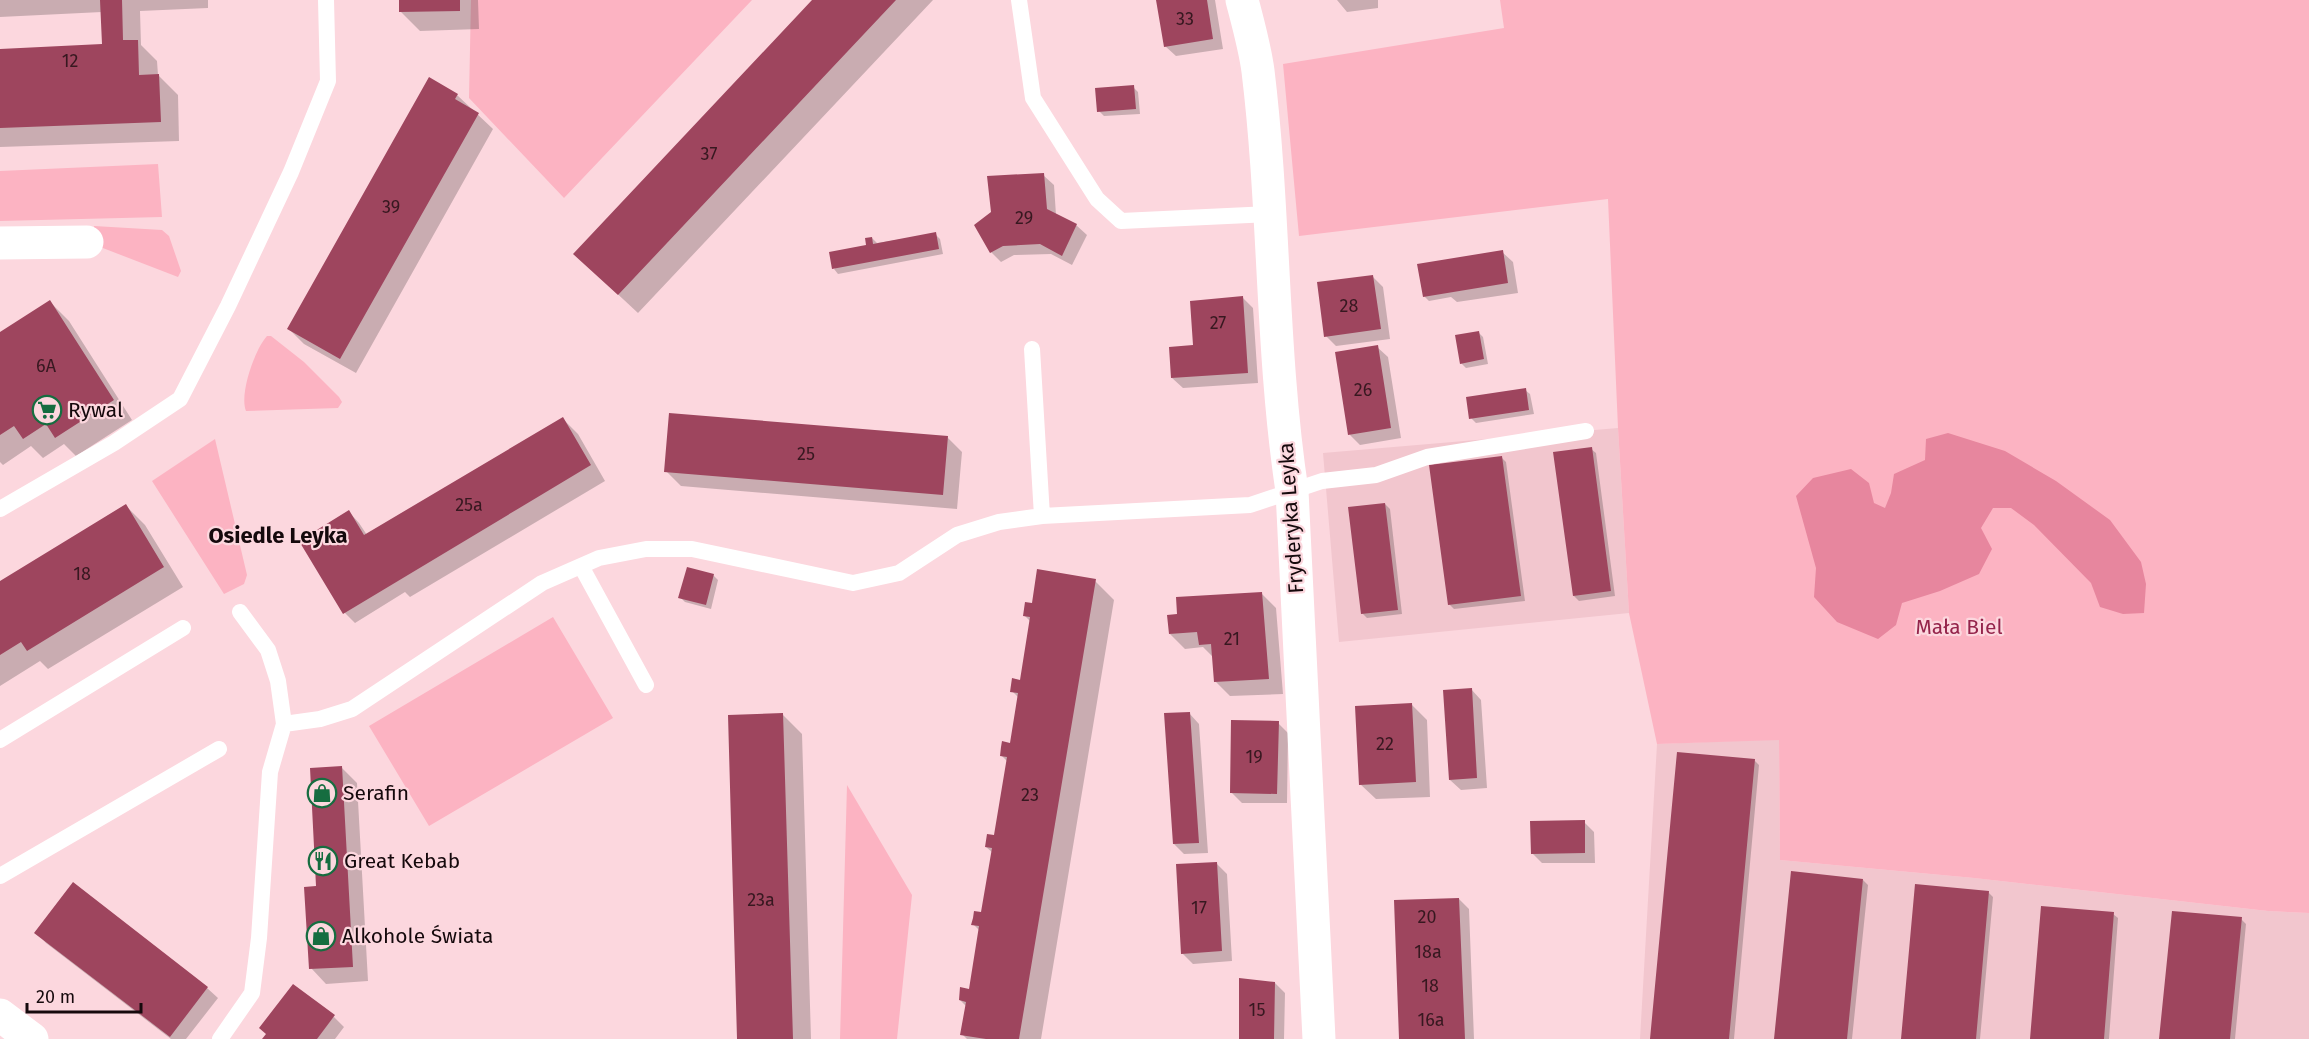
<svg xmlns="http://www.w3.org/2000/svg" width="2309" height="1039" font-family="'Fira Sans',sans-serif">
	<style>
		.built { fill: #f2c6ce }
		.green { fill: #fcb3c2 }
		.water { fill: #e7869e }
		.shadow { fill: #0003 }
		.building { fill: #9e455e }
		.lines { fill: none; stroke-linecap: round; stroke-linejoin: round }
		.service { stroke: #fff; stroke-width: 16 }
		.minor { stroke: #fff; stroke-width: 33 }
		.tertiary { stroke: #fff; stroke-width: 33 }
		.labels { text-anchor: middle; stroke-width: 4.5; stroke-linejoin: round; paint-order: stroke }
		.number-label { font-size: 18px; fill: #371820 }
		.poi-label { font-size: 21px; fill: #15090c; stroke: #fcd7de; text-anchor: start }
		.street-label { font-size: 21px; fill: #15090c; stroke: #fcd7de }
		.park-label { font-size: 21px; fill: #95244b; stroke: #fcd7de }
		.neighbourhood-label { font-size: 22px; font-weight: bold; fill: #15090c; stroke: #fcd7de }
	</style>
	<rect width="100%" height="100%" fill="#fcd7de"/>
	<!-- built -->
	<path class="built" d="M1618,428L1629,613L1339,642L1323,453Z
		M1779,739L1780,860L1974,878L2268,911L2309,913V908V1039H1640L1657,744Z"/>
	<!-- green -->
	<path class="green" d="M471,0H752L564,198L469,98Z
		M1500,0H2309V913L2268,911L1974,878L1780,860L1779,740L1657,744L1629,613L1618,428L1608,199L1299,236L1283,64L1504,28Z
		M158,164L162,217L0,221V171Z
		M94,226L162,230L169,236L181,271L178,277L95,245Z
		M267,336H271L304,362L339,397L342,402L338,408L246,411C239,394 255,349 267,336Z
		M215,439L247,575L244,584L224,594L152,481Z
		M553,617L613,718L429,826L369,726Z
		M847,785L912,895L897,1039H840Z"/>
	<!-- water -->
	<path class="water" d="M1948,433L2005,451L2056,481L2110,520L2141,562L2146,584L2144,613L2123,614L2100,607L2091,583L2034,525L2011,508H1993L1981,528L1992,549L1979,574L1940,591L1902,603L1896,625L1878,639L1837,622L1814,597L1816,568L1796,496L1813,478L1851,469L1869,483L1874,503L1885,508L1891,493L1894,474L1925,460L1926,439Z"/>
	<!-- shadow -->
	<path class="shadow" d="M0,0H208V8L140,11L141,45L157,61L158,75L178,95L179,141L0,147V50L104,45L102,12L0,17Z
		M400,0H478L479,29L420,31L401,12Z
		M814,0H933L638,313L595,273Z
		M1158,0H1215L1223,49L1176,56L1165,46Z
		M1337,0H1378V8L1347,12Z
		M1133,87L1138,92L1140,114L1104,116L1099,111Z
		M457,95L493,129L356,373L304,344L289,329Z
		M1043,175L1054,185L1056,215L1076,225L1087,235L1072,265L1051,254L1014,255L1001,262L991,252L992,213Z
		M935,234L940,239L943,254L838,274L834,269L868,246L872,238L877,243Z
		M1502,252L1513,262L1518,293L1457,302L1451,297L1429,301L1424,296Z
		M1373,277L1383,287L1390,339L1336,346L1326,336Z
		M1243,298L1253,308L1258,383L1183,388L1172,378L1194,346Z
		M50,302L69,321L132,420L76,456L64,444L43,458L31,446L3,465L0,462V334Z
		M1478,332L1483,337L1488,364L1466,368L1461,363Z
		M1377,347L1388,357L1401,438L1360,445L1350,435Z
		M1525,390L1530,394L1534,414L1476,423L1471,418Z
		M563,419L578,434L605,481L410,597L405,592L355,623L345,613L349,512L359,523L367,535Z
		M947,437L962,452L957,509L681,486L666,471Z
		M1591,449L1596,453L1615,596L1579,601L1574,596Z
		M1501,457L1506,462L1525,601L1454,609L1449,604Z
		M1385,504L1390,509L1402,614L1367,618L1362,613Z
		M125,505L145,525L183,587L48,669L40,661L0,686V583Z
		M713,575L718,580L711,609L685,602L680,597Z
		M1095,581L1114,600L1041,1039H967L962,1034L966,1006L960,1000L970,990L980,931L973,924L983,914L993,853L986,847L996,837L1008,762L1001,755L1011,745L1019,698L1012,691L1021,681L1031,622L1024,615L1033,605Z
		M1261,593L1276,608L1283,694L1230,696L1215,681L1214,658L1203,647L1185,649L1170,634Z
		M1471,689L1481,700L1487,788L1461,790L1450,780Z
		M1412,705L1427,720L1430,797L1376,799L1360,784Z
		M1189,713L1199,724L1208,853L1184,854L1174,844Z
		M782,714L802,734L811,1039H739Z
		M1278,723L1288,733L1287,803H1242L1231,792Z
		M1754,760L1759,765L1734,1039H1652Z
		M342,768L357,783L368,981L326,984L311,968Z
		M1584,822L1594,832L1595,863H1542L1532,853Z
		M1217,864L1227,874L1232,961L1193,964L1182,953Z
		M1863,880L1868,885L1852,1039H1775Z
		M73,884L207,988L218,998L186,1039H171L46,943L36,932Z
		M1988,892L1993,897L1980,1039H1903Z
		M1459,899L1469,909L1474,1039H1400Z
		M2113,914L2118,918L2109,1039H2032Z
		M2241,919L2246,924L2235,1039H2161Z
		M1275,983L1285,993L1284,1039H1240Z
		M334,1017L344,1027L335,1039H264Z"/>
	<!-- building -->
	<path class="building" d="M100,0H122L123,40H138L139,75L159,74L161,122L0,128V49L102,44Z
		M399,0H460V11L399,12Z
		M812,0H896L618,295L573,254Z
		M1156,0H1207L1213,39L1164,47Z
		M429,77L458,94L455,99L479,113L340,359L287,329Z
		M1134,85L1136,109L1097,112L1095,88Z
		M1044,173L1047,209L1077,224L1062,256L1040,244L1003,246L990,253L974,225L991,212L987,176Z
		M936,232L939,249L832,269L829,252L866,245L865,238L872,237L873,244Z
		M1503,250L1508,283L1423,297L1417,264Z
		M1373,275L1381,329L1324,337L1317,282Z
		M1243,296L1248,373L1171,378L1169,347L1193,345L1190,301Z
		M50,300L114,400L55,438L46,424L23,439L14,426L0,435V332Z
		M1479,331L1484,359L1460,364L1455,335Z
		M1378,345L1391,428L1348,435L1335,352Z
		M1526,388L1529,410L1469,419L1466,397Z
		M669,413L948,436L943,495L664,472Z
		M563,417L591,465L343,614L299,541L349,510L364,535Z
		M1592,447L1611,591L1573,596L1553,452Z
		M1502,456L1521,596L1448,605L1429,465Z
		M1385,503L1398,610L1361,614L1348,507Z
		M126,504L164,567L27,651L21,642L0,655V581Z
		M687,567L714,574L706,605L678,598Z
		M1037,569L1096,579L1019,1039H986L960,1035L966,1002L959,1000L960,987L969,989L979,926L971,925L973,918L974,911L981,912L992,848L985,847L987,834L994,835L1007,757L1000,756L1001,747L1002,741L1010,743L1018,693L1010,692L1012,678L1020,680L1030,617L1023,616L1025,602L1032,603Z
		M1262,592L1269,679L1214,682L1211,644L1199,645L1197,632L1169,634L1167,615L1177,614L1176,597Z
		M1472,688L1477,778L1449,780L1443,690Z
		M1412,703L1416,782L1359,785L1355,706Z
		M1190,712L1199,843L1173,844L1164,713Z
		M783,713L793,1039H737L728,715Z
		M1231,720L1279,721L1277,794L1230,793Z
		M1677,752L1755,759L1729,1039H1650Z
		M342,766L353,967L309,969L304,887L316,886L310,768Z
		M1585,820V853L1531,854L1530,821Z
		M1217,862L1222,951L1181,954L1176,864Z
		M1791,871L1863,879L1847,1039H1774Z
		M73,882L208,987L170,1037L34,933Z
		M1915,884L1989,891L1976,1039H1901Z
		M1459,898L1465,1039H1399L1394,900Z
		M2041,906L2114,912L2104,1039H2030Z
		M2172,911L2242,917L2230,1039H2159Z
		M1239,978L1275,982L1274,1039H1239Z
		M293,984L335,1015L317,1039H262L266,1034L259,1028Z"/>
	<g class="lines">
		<!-- service -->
		<path class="service" d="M1019,0L1033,98L1097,199L1121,221L1270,214
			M0,509L114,443L180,399L228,306L291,172L328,81L326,0
			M1042,516L1250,505L1322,481L1376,475L1427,457L1586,431
			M581,566L646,685
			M240,612L268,650L278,681L284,724
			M0,740L183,628
			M0,876L219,749
			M220,1039L252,993L259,938L270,772L284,724L320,719L352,709L542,583L599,558L646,549H692L853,583L899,573L957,535L999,522L1042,516L1032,349"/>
		<!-- minor -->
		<path class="minor" d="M0,243L87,242
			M0,1015L32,1039"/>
		<!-- tertiary -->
		<path class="tertiary" d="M1242,0C1248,23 1255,48 1258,71C1275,210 1271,352 1292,491L1319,1039"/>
	</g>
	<!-- icons -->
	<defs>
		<g id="supermarket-ring" transform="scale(1.5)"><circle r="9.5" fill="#fcd7de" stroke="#166d40" stroke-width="1.5"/><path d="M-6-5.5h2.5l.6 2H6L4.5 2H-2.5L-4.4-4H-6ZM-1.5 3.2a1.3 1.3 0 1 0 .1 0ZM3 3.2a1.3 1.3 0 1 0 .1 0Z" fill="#166d40"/></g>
		<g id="shop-ring" transform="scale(1.5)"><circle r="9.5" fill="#fcd7de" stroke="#166d40" stroke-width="1.5"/><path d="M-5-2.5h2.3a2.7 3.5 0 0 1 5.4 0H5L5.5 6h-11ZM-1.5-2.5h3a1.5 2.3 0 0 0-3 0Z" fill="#166d40"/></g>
		<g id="restaurant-ring" transform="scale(1.5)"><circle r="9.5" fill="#fcd7de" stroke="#166d40" stroke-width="1.5"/><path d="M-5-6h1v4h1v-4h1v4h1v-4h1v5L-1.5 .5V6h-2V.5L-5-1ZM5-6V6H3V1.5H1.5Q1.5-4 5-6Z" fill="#166d40"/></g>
	</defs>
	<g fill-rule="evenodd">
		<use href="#supermarket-ring" x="47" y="410"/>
		<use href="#shop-ring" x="322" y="793"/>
		<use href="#restaurant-ring" x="323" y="861"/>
		<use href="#shop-ring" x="321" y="936"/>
	</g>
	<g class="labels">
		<!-- number labels -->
		<g class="number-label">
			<text x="1185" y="25">33</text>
			<text x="70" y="67">12</text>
			<text x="709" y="160">37</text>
			<text x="391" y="213">39</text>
			<text x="1024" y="224">29</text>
			<text x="1349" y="312">28</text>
			<text x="1218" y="329">27</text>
			<text x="46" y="372">6A</text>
			<text x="1363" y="396">26</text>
			<text x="806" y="460">25</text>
			<text x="469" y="511">25a</text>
			<text x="82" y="580">18</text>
			<text x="1232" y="645">21</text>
			<text x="1385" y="750">22</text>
			<text x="1254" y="763">19</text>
			<text x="1030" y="801">23</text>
			<text x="761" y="906">23a</text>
			<text x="1199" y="914">17</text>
			<text x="1427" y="923">20</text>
			<text x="1428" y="958">18a</text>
			<text x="1430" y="992">18</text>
			<text x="1257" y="1016">15</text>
			<text x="1431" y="1026">16a</text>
		</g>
		<!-- poi labels -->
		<g class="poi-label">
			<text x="68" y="417">Rywal</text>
			<text x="343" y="800">Serafin</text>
			<text x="344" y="868">Great Kebab</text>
			<text x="342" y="943">Alkohole Świata</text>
		</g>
		<!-- street labels -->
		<g class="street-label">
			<text transform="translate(1291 518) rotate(-94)" y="7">Fryderyka Leyka</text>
		</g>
		<!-- park labels -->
		<g class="park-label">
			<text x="1959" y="634">Mała Biel</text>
		</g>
		<!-- neighbourhood labels -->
		<g class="neighbourhood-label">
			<text x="278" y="543">Osiedle Leyka</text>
		</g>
	</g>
	<!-- scale -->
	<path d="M27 1003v9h114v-9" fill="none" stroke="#15090c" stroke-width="3"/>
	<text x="36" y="1003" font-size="18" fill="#15090c" stroke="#fcd7de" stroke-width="4.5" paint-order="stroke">20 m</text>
</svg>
